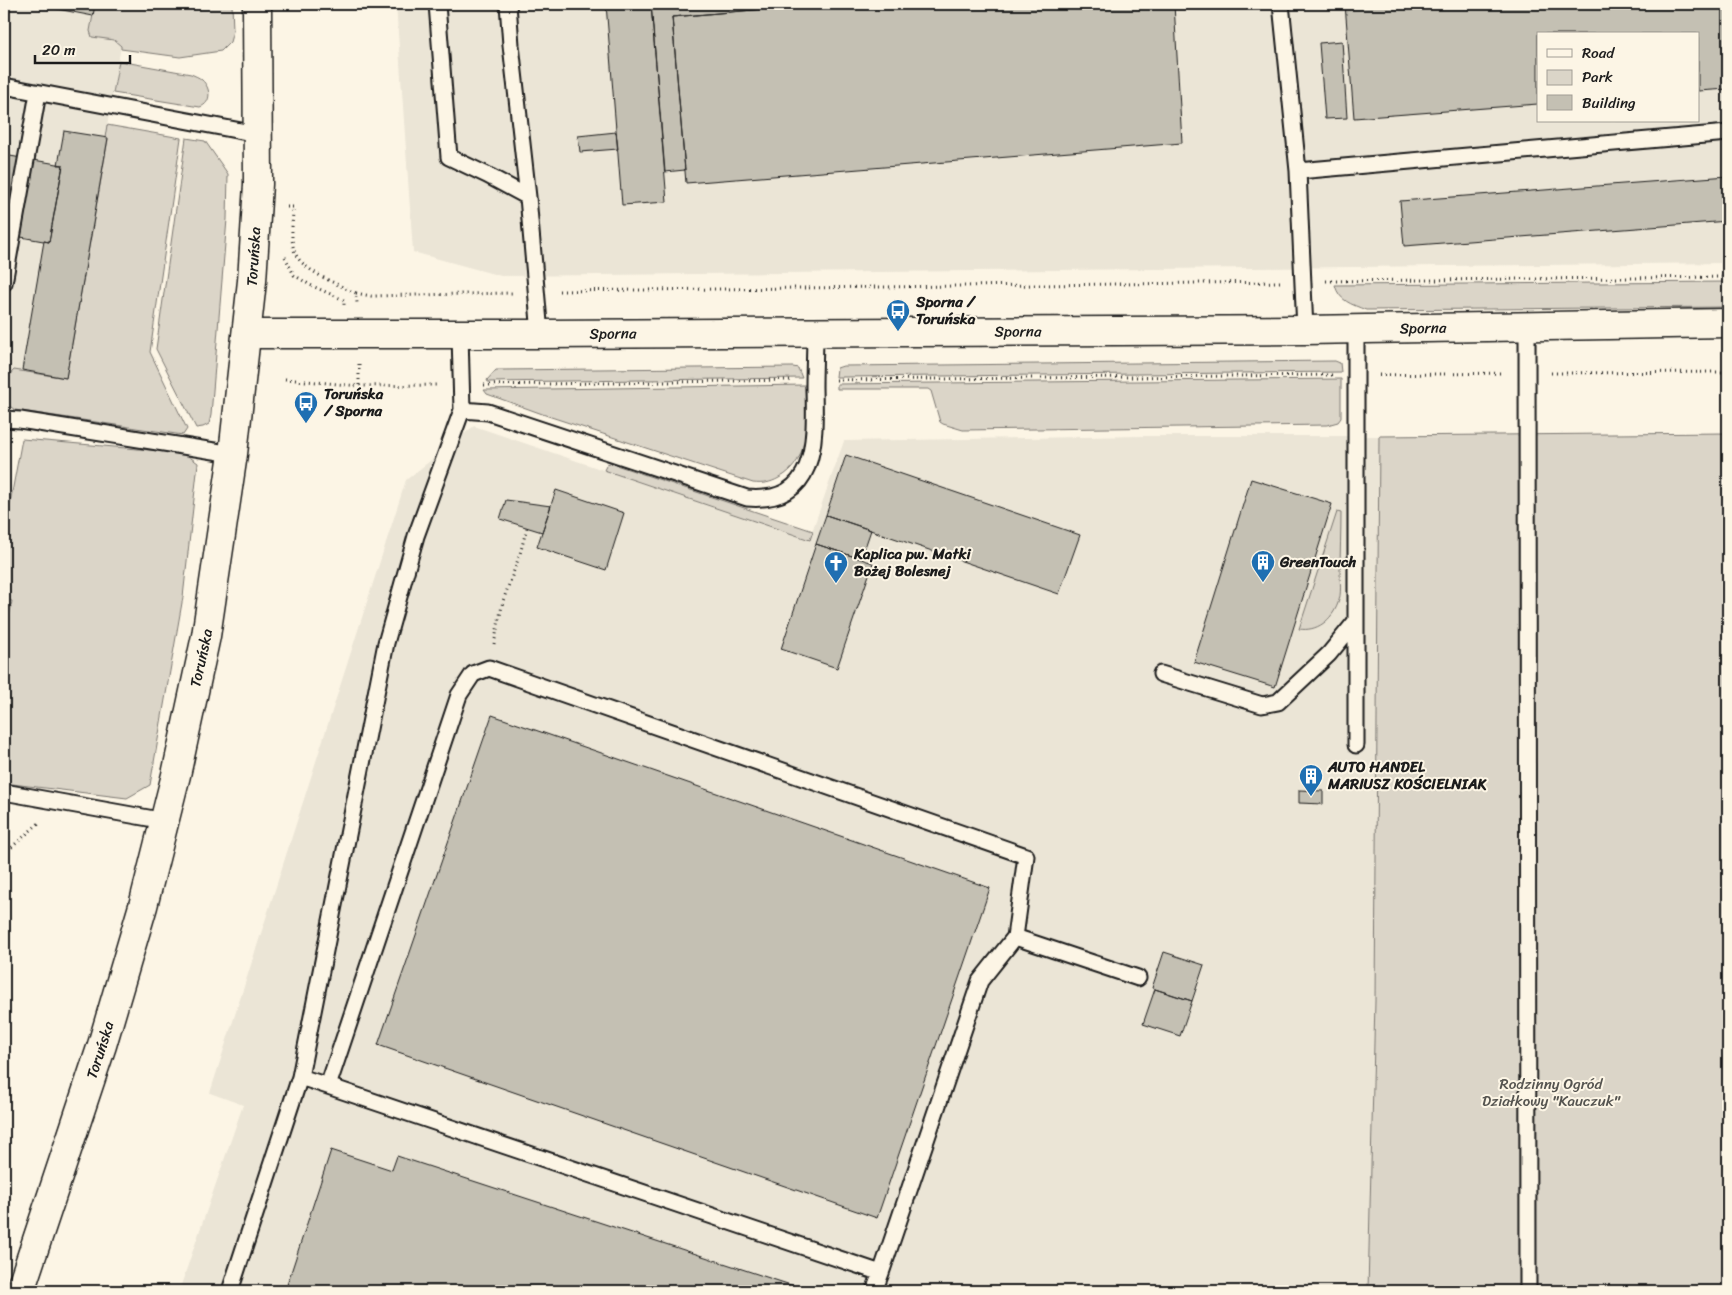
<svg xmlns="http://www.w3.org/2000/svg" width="1732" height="1295" font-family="Sriracha,sans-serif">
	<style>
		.built { fill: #ebe5d6; fill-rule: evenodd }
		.green { fill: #dbd5c8; stroke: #7c7872 }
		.building { fill: #c4c0b3; stroke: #1c1c1c }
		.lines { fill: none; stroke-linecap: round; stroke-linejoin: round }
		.service-casing { stroke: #1c1c1c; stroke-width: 19 }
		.tertiary-casing { stroke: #1c1c1c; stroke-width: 31 }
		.path { stroke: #1c1c1c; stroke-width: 3; stroke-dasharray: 1 4; stroke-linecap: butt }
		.service { stroke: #fcf5e5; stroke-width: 15 }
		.tertiary { stroke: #fcf5e5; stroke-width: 28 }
		.labels { text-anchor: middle; stroke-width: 4; stroke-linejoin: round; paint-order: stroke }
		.street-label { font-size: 15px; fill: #1c1c1c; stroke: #fcf5e5 }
		.poi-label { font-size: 15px; font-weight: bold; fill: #1c1c1c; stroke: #fcf5e5; text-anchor: start }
		.park-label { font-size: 15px; fill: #555450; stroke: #fcf5e5 }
	</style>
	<rect width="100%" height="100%" fill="#fcf5e5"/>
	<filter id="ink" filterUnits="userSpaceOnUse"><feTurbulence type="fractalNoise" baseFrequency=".02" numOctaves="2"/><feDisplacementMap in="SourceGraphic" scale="10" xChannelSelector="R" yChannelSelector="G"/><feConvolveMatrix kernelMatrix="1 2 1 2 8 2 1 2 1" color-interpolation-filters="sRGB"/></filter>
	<g filter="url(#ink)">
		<!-- built -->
		<path class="built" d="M4,4H100L114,40L121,46L105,138H108L66,378L4,391Z
			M396,4H1728V263L501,276L413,252ZM1538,34H1698V121H1538Z
			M474,426L809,540L844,441L1143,436H1379L1375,1001L1368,1291H179L243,1105L210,1093L406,480Z
			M4,599L12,601L4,644Z"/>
		<!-- green -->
		<path class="green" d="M95,4H232L233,31L230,42L221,51L180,57L121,49V46L114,40L92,37L90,31Z
			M119,61L191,74C195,76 199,77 202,80C211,88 212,103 200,107L113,93Z
			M107,125L181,138L150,352L187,429L183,435L15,410L4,402C4,391 5,378 14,370L66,378L108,139L105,138Z
			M186,138L205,141L228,174L227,219L211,415L209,424L203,427L196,428L156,349Z
			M1728,282V307L1366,310C1351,304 1339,301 1335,285Z
			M1335,361L1340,363L1341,372L842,377H836L837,368L843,366Z
			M793,367L798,368L802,378L488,382L487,380L496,370H500Z
			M1341,379V418L1338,422L1327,425L963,430L943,424L940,422L931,391L928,389H837V384Z
			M805,385C806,416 813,460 779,478C770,483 763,484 753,483L548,416L487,394L484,390Z
			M1728,433V1291H1368L1375,1001L1379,436Z
			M22,439L184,453L198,463L183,597L150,785L127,798L4,783V644L12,601L4,599V535Z
			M610,463L616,465L813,531L810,540L604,470L607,464Z
			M1337,512L1341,513C1341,533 1340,553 1340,572C1340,582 1342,594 1338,603C1332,620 1317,632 1299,629Z"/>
		<!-- building -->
		<path class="building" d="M32,4H95L93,16Z
			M606,4H651L667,202L622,205Z
			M651,4H823L672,17L685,170L665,172Z
			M823,4H1174L1182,143L686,183L672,17Z
			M1345,4H1728V89L1698,91V34H1538V104L1354,118Z
			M1342,41L1347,118L1325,119L1319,43Z
			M64,131L108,138L66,378L22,370L44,241L49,242L63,165H58Z
			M616,132L618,149L580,152L578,136Z
			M4,155L63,165L49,242L4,234Z
			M1728,176V221L1404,246L1400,201Z
			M846,455L1080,535L1059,594L826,515Z
			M1251,479L1332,504L1275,687L1194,662Z
			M556,490L624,513L606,570L537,547Z
			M506,500L551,506L542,532L500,519Z
			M826,515L871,530L861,559L816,544Z
			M816,544L873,563L837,668L781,649Z
			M492,715L990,888L877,1218L378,1045Z
			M1299,790L1323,791V804L1299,803Z
			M1164,952L1204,965L1192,1001L1152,988Z
			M1155,989L1192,1001L1180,1036L1143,1024Z
			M331,1150L392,1170L397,1156L809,1291H285Z"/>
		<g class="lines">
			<!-- service casing -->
			<g class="service-casing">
				<path id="service" d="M437,4L449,157L487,175L528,197
					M508,4L511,45L528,197L540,334
					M1281,4L1298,171L1305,330
					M4,86L257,134
					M1298,171L1728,133
					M4,283L38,93
					M1527,325L1528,1291
					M462,410L488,412L747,498C819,504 815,439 814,387C814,369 815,351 815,333
					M4,419L20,420L233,454
					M1161,674L1262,705L1278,702L1329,654L1356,621
					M1356,745V328
					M4,792L165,821
					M1015,937L1138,978
					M300,1077L328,1086L881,1273L980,981L1015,937L1026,856L489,668L473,674L459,695L328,1086
					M230,1291L300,1077L386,643L416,536L462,410L460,334
					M874,1291L881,1273"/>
			</g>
			<!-- tertiary casing -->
			<g class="tertiary-casing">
				<g id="tertiary">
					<path id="s1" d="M247,334H540L1305,330L1728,323"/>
					<path id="s2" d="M20,1291L102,1045L143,906L176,775L206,636L233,454L252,281L258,184L257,4"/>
				</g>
			</g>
			<!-- path -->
			<path class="path" d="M287,207H293C293,221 290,237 294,250C300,271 338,284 356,293L357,303
				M285,257L294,275L310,285L344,300V305
				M1326,281L1728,277
				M559,291L1280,282
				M356,293L371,296L512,293
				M359,364V386
				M1551,373L1728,372
				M1379,375L1503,373
				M285,379L359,386L438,385
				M836,380L1333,375
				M484,385L790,380
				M494,644L503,601L520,554L527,527
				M4,854L39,823"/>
			<!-- service -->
			<use href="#service" class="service"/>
			<!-- tertiary -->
			<use href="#tertiary" class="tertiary"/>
		</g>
	</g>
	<!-- icons -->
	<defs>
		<g id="bus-pin" transform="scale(1.25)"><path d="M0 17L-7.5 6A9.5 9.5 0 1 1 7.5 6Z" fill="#1f6fb2" stroke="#fcf5e5"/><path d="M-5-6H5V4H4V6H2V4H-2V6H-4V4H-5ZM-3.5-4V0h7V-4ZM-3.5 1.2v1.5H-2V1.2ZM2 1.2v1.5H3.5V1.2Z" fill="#fff"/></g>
		<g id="building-pin" transform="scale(1.25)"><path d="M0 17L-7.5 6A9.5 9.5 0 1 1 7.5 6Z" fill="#1f6fb2" stroke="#fcf5e5"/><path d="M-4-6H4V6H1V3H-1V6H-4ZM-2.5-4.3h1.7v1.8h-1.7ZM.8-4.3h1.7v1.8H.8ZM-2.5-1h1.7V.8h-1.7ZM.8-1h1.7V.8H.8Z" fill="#fff"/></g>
		<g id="church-pin" transform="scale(1.25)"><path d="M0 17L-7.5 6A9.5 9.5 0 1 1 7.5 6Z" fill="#1f6fb2" stroke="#fcf5e5"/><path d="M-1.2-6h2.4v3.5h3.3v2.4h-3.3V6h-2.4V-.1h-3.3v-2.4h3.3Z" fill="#fff"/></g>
	</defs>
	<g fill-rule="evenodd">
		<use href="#bus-pin" x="898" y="311"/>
		<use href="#bus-pin" x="306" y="403"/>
		<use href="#building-pin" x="1263" y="562"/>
		<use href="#church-pin" x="836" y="563"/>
		<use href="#building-pin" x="1311" y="776"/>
	</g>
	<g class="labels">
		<!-- street labels -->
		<g class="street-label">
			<text dy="5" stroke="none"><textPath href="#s2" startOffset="1064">Toruńska</textPath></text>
			<text dy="5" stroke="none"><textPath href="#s1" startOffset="1176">Sporna</textPath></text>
			<text dy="5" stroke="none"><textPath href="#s1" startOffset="771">Sporna</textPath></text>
			<text dy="5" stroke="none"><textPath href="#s1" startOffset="366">Sporna</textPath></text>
			<text dy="5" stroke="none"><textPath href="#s2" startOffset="659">Toruńska</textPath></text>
			<text dy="5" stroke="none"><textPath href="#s2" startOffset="254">Toruńska</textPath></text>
		</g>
		<!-- poi labels -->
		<g class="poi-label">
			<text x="916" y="307">Sporna /<tspan x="916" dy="17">Toruńska</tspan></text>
			<text x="324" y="399">Toruńska<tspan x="324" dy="17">/ Sporna</tspan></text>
			<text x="854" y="559">Kaplica pw. Matki<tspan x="854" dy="17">Bożej Bolesnej</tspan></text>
			<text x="1280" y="567">GreenTouch</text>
			<text x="1328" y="772">AUTO HANDEL<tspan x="1328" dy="17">MARIUSZ KOŚCIELNIAK</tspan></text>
		</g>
		<!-- park labels -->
		<g class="park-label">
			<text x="1551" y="1089">Rodzinny Ogród<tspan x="1551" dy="17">Działkowy "Kauczuk"</tspan></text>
		</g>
	</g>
	<!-- margin -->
	<rect width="1732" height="1295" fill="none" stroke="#fcf5e5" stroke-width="20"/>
	<rect x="10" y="10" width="1712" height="1275" fill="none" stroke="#1c1c1c" stroke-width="2" filter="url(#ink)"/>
	<!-- legend -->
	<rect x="1537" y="32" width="162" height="90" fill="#fcf5e5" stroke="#a29e95"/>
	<rect x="1547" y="49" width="25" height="8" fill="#fcf5e5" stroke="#a29e95"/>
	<text x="1582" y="58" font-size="15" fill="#1c1c1c">Road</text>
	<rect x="1547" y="70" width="25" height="15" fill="#dbd5c8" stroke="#a29e95"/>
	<text x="1582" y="82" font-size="15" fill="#1c1c1c">Park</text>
	<rect x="1547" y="95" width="25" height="15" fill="#c4c0b3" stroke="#a29e95"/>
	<text x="1582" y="108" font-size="15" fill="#1c1c1c">Building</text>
	<!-- scale -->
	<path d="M35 55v8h95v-8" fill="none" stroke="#1c1c1c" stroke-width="2.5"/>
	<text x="42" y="55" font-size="15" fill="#1c1c1c" stroke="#fcf5e5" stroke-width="4" paint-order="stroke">20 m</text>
</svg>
